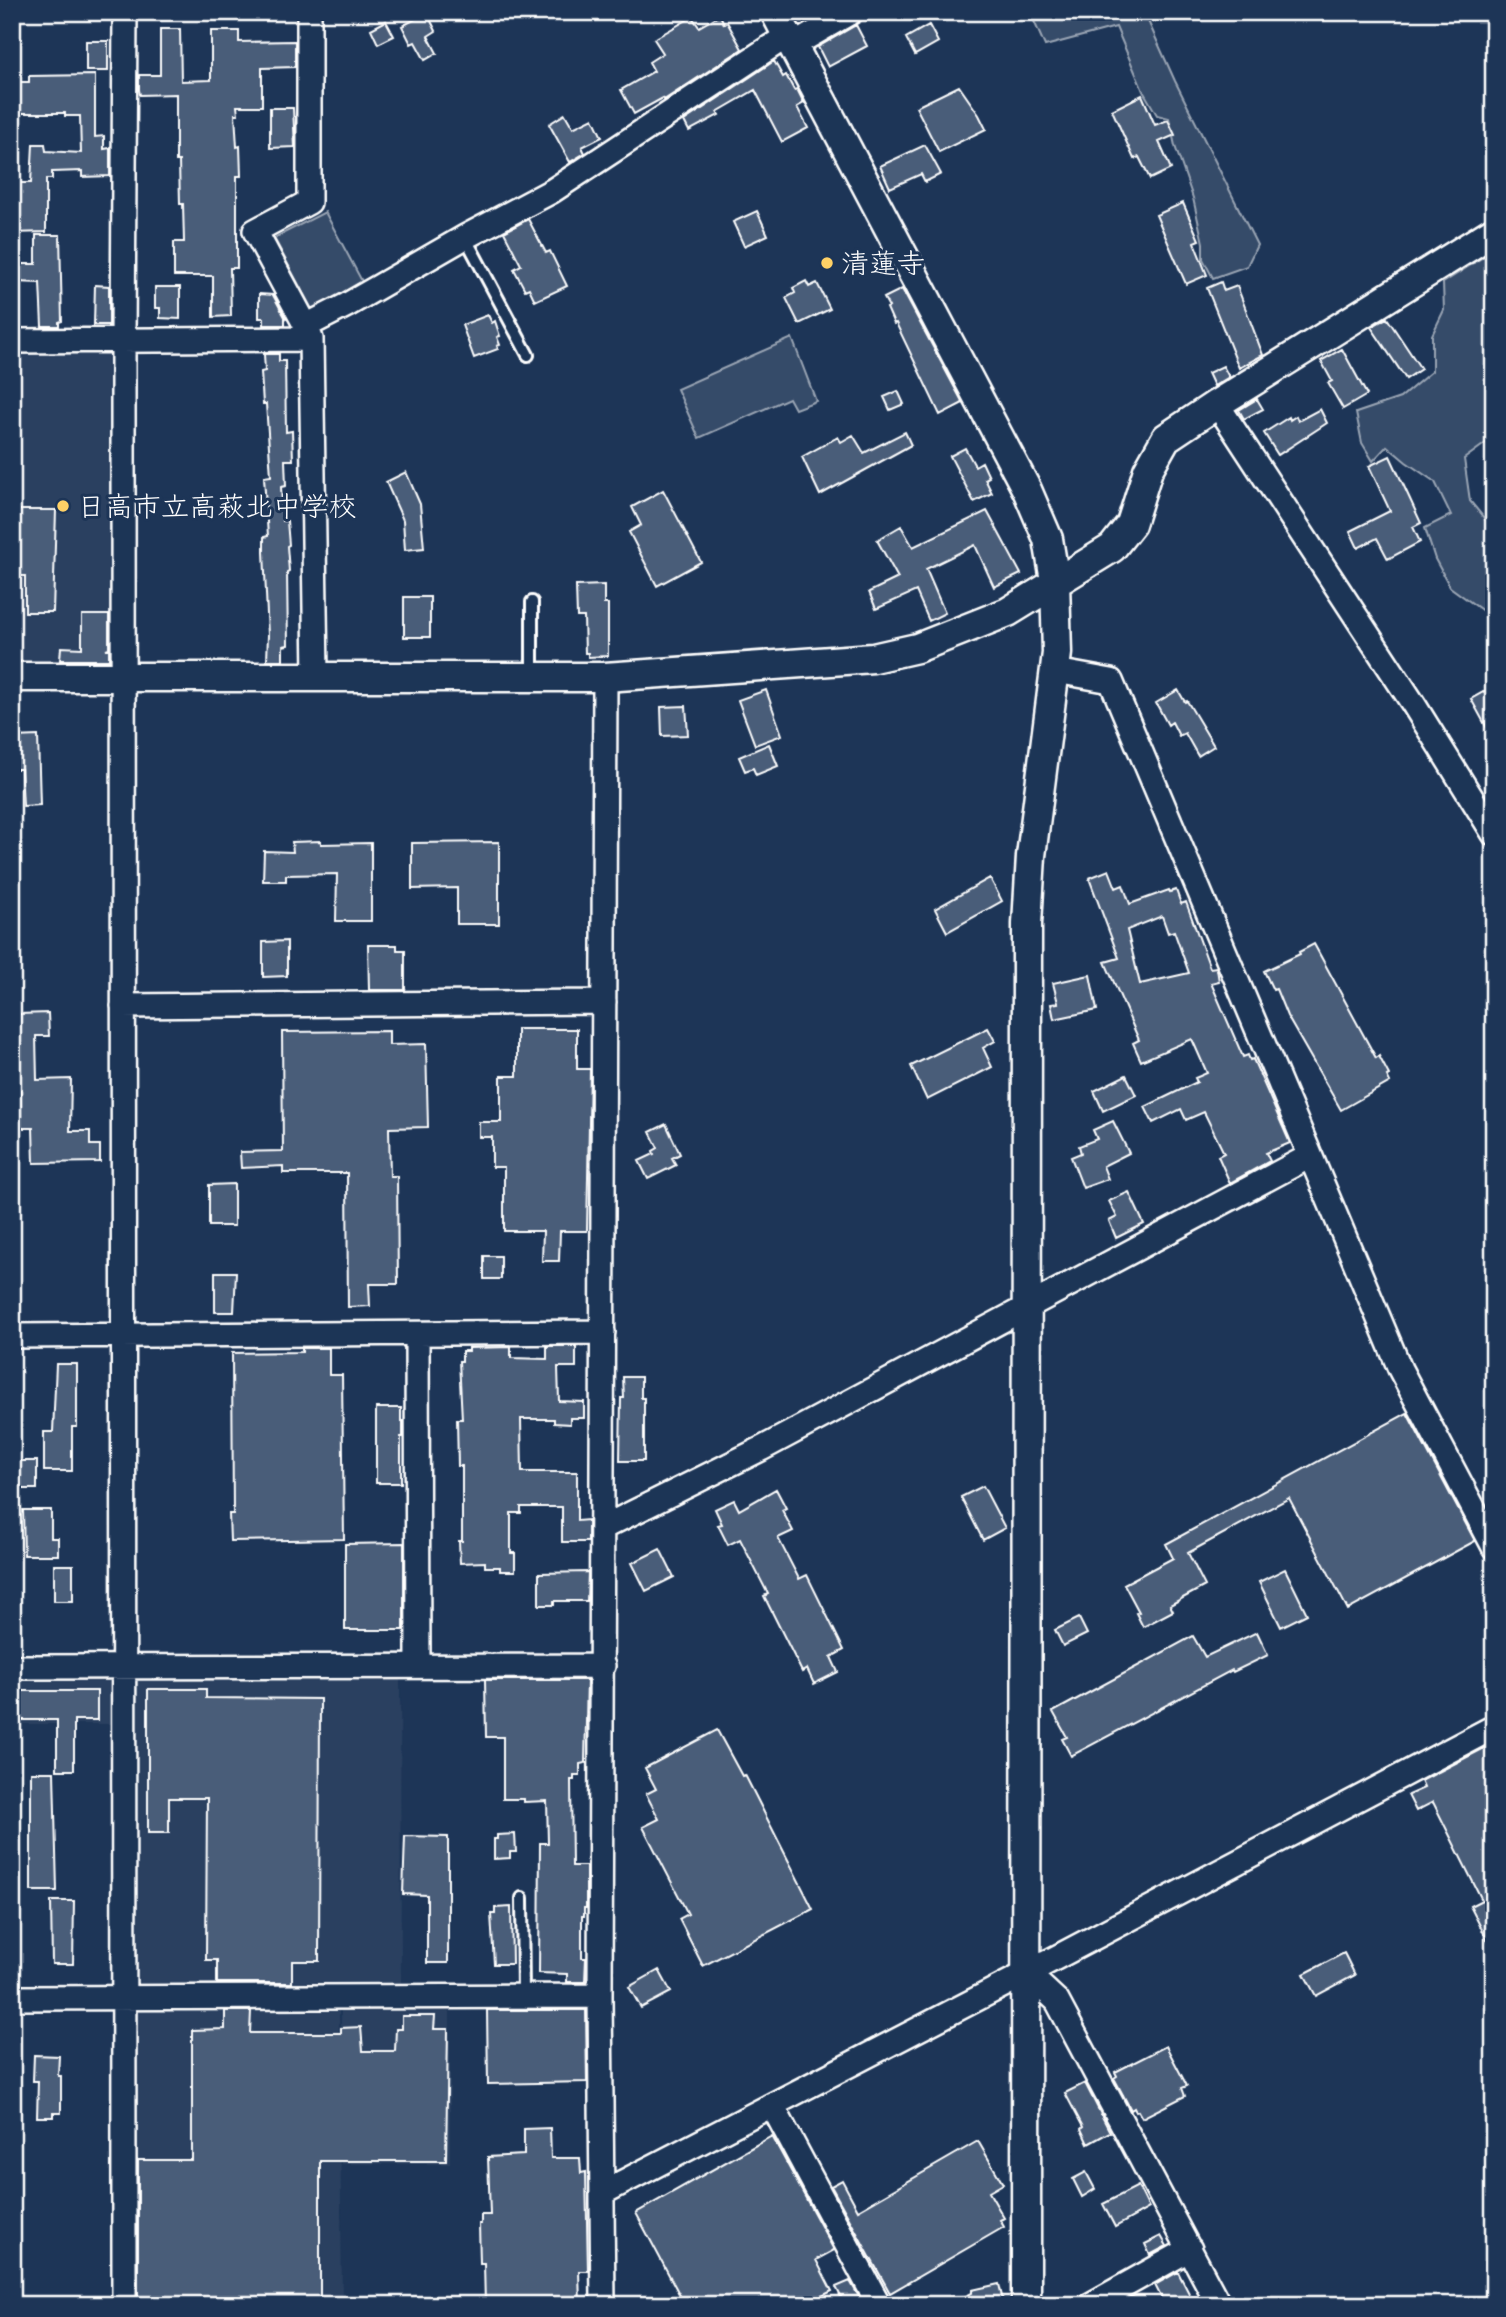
<svg xmlns="http://www.w3.org/2000/svg" width="1506" height="2317" font-family="'Indie Flower','Klee One',sans-serif">
	<style>
		.built { fill: #2a4161 }
		.green { fill: #364b69; stroke: #9aa5b4; stroke-width: 2 }
		.building { fill: #4a5d79; stroke: #fff; stroke-width: 2; fill-rule: evenodd }
		.lines { fill: none; stroke-linecap: round; stroke-linejoin: round }
		.service-casing { stroke: #fff; stroke-width: 16 }
		.minor-casing { stroke: #fff; stroke-width: 28 }
		.tertiary-casing { stroke: #fff; stroke-width: 33 }
		.service { stroke: #1d3557; stroke-width: 10 }
		.minor { stroke: #1d3557; stroke-width: 23 }
		.tertiary { stroke: #1d3557; stroke-width: 28 }
		.poi-dot { fill: #ffd166; stroke: #1d3557; stroke-width: 2.5 }
		.labels { text-anchor: middle; stroke-width: 6; stroke-linejoin: round; paint-order: stroke }
		.poi-label { font-size: 28px; fill: #fff; stroke: #1d3557; text-anchor: start }
	</style>
	<rect width="100%" height="100%" fill="#1d3557"/>
	<filter id="ink" filterUnits="userSpaceOnUse"><feTurbulence type="fractalNoise" baseFrequency=".0143" numOctaves="2"/><feDisplacementMap in="SourceGraphic" scale="14" xChannelSelector="R" yChannelSelector="G"/><feConvolveMatrix kernelMatrix="1 2 1 2 8 2 1 2 1" color-interpolation-filters="sRGB"/></filter>
	<g filter="url(#ink)">
		<!-- built -->
		<path class="built" d="M116,346L114,665H12V347Z
			M400,1672L401,1986L138,1987L137,1674Z
			M12,1675H104L116,1688V1724H12Z
			M137,2005L339,2008L342,2305H137Z
			M341,2007L450,2009V2164H342Z"/>
		<!-- green -->
		<path class="green" d="M1030,12H1144L1175,81L1257,245L1247,266L1213,278L1203,259V243L1193,198L1175,146L1169,118L1157,115L1143,91L1116,27L1045,46Z
			M325,212L364,285L314,313L274,238Z
			M1494,250V437L1464,459L1470,501L1494,530V619L1450,587L1435,559L1425,528L1451,515L1435,482L1406,462L1387,446L1373,461L1362,443L1356,413L1400,398L1432,371V335L1444,310L1443,283Z
			M792,338L816,401L795,409L789,398L699,438L677,389Z"/>
		<!-- building -->
		<path class="building" d="M801,12H823L806,22Z
			M427,13L436,31L428,36L437,53L425,60L415,42L411,44L402,26Z
			M720,15L724,24L727,22L742,49L664,100L663,98L634,114L621,90L654,71L649,62L663,53L654,39L692,17L699,27Z
			M386,21L394,36L378,44L371,29Z
			M856,25L867,46L828,67L818,47Z
			M929,25L938,42L915,55L906,38Z
			M160,29H180L181,81L211,80V31H239V42L295,41V67L262,68V106H237L238,114H235L237,147L240,146L241,176H237V268H230L231,316L213,317V276H174V242H184L183,204H180L179,161H176V94L140,95L139,90V75H160Z
			M86,41H108V71H86Z
			M774,61L783,77L786,75L794,90L797,89L804,103L797,107L808,128L782,142L755,90L717,112L719,115L689,131L684,121Z
			M95,75V137L104,136V149L110,148V176L82,177V171L52,172V179H46V232L12,233V183H31L33,144H45L46,151L81,153L80,116H65V113H19V82H29V76Z
			M959,86L979,115L986,129L939,152L916,107Z
			M1142,95L1155,125L1168,120L1175,135L1159,142L1171,169L1150,179L1139,157L1134,159L1112,110Z
			M270,108H293L295,147L270,148Z
			M565,114L573,128L593,118L602,137L582,147L585,153L570,162L549,124Z
			M925,145L941,174L925,182L921,174L890,188L880,166Z
			M1183,203L1199,240L1194,242L1207,275L1186,284L1156,215Z
			M757,211L768,235L744,246L733,222Z
			M528,219L546,253L550,251L567,286L535,301L529,288L525,290L514,269L521,265L504,232Z
			M36,235H60L62,321L59,322V326H42L40,283L17,282V264H36Z
			M806,281L809,287L817,283L830,309L799,324L786,298L795,293L793,288Z
			M1221,282L1224,291L1237,286L1263,355L1239,368L1207,288Z
			M95,285L109,286V325H94Z
			M155,287H180V319L160,318V308H155Z
			M902,289L963,403L940,415L896,323L894,324L887,308L889,307L884,298Z
			M259,294L273,295L285,317V325H264V318H259Z
			M488,315L492,323L495,321L500,336L497,337L500,345L497,346L498,349L474,358L462,325Z
			M1387,318L1421,369L1406,379L1371,327Z
			M1342,349L1367,395L1343,409L1328,383L1332,381L1321,361Z
			M264,354H279V361H285L286,432L292,431L293,460H285L286,486L281,487L283,521H287L289,545L287,546L289,571L287,572L288,645L283,646V660H267L268,635L264,552V537L268,536L264,477L271,476L266,404H263L261,372L265,371Z
			M1223,366L1229,377L1214,386L1208,373Z
			M898,391L904,404L890,410L884,397Z
			M1257,399L1263,409L1244,419L1239,410Z
			M1320,409L1327,423L1278,455L1264,433L1289,417L1290,420L1296,416L1298,421Z
			M905,432L911,445L820,495L802,457L838,437L841,442L853,435L864,453Z
			M965,448L975,466L982,462L989,477L985,479L992,493L974,502L950,456Z
			M1390,456L1421,523L1413,527L1420,542L1388,559L1377,538L1358,548L1350,531L1390,511L1369,466Z
			M406,472L420,504L424,548L405,550L403,520L386,482Z
			M663,490L701,562L657,586L629,532L641,525L632,507Z
			M12,510H56L53,612H25V576H12Z
			M987,511L1021,574L994,587L975,545L926,569L945,613L929,621L916,591L876,609L869,592L898,578L877,540L901,526L913,547Z
			M604,585V604H608V656L588,657V653H585L584,617H577L576,586Z
			M404,597H430V637H404Z
			M82,615H109V648L106,649H109V660H60L61,647L82,648Z
			M1494,686V741L1471,699Z
			M766,690L782,735L755,745L738,700Z
			M1178,690L1185,702L1187,701L1214,746L1198,756L1185,733L1179,736L1172,722L1168,725L1156,703Z
			M686,706L688,735L662,736L661,707Z
			M38,736L40,805L23,806L21,769H15L14,737Z
			M769,744L778,766L756,775L753,768L745,771L739,757Z
			M321,841V844L371,843V921H336L337,874L286,875V881H263L264,851L293,852L292,842Z
			M499,842V924H457V888L412,889V843Z
			M1109,870L1116,888L1123,885L1130,904L1169,890L1170,892L1176,890L1181,904L1186,902L1210,968L1216,967L1217,969L1219,981L1211,983L1243,1057L1248,1055L1250,1060L1253,1059L1290,1143L1266,1153L1270,1161L1230,1183L1218,1156L1224,1153L1204,1112L1186,1120L1181,1109L1153,1123L1145,1107L1197,1082L1195,1078L1207,1073L1192,1039L1141,1061L1133,1043L1139,1040L1105,962L1119,958L1089,878ZM1162,916L1168,933L1174,931L1189,973L1140,984L1127,930Z
			M990,878L1002,901L947,932L935,909Z
			M287,941V976L263,977V942Z
			M1314,944L1376,1058L1379,1056L1389,1075L1387,1076L1390,1082L1341,1110L1287,1016L1276,989L1273,990L1264,971L1300,954L1299,952Z
			M368,945H397V950H405V990H369Z
			M1090,975L1097,1010L1054,1019L1051,1004L1058,1003L1053,983Z
			M48,1013L49,1036H36L37,1080L71,1079L70,1131H90V1145H100V1162L34,1163L33,1128H21L20,1090H12V1042H19V1014Z
			M988,1028L995,1041L983,1048L992,1067L927,1100L911,1066Z
			M517,1029H577V1069H590L587,1231H560L559,1261H542L543,1231H504V1167H492V1137H479V1122H501V1076H517Z
			M389,1031V1045L426,1044L428,1127L389,1128L390,1176H397L398,1284H369L370,1306L348,1307L347,1173H283V1166L241,1168L240,1152L283,1151L282,1032Z
			M1126,1075L1136,1095L1103,1111L1094,1091Z
			M1113,1121L1129,1153L1103,1166L1108,1179L1083,1188L1071,1157L1081,1153L1079,1146L1097,1139L1093,1130Z
			M666,1124L680,1154L672,1158L676,1165L648,1179L639,1161L654,1154L653,1151L658,1148L650,1132Z
			M234,1184V1226H209V1185Z
			M1129,1192L1144,1224L1116,1238L1109,1221L1117,1217L1109,1201Z
			M484,1256H501V1279H484Z
			M215,1272H236L234,1312H215Z
			M547,1346H576V1367H558L559,1401L584,1402V1418H570V1424L554,1423V1419H521L522,1472H577V1521L588,1520V1542H562V1507H521V1513H511V1553H515V1571H500V1567H485V1562L460,1563L459,1541H462V1466H458L457,1419H462L459,1361H462V1351H469V1348L511,1347V1358L547,1359Z
			M302,1348H329V1375H342L344,1539L230,1541L229,1514H233L232,1353L302,1352Z
			M56,1364H77V1427H72V1471H44V1432H53Z
			M623,1377H641V1398H644V1461H620L621,1398H624Z
			M376,1408H401V1421H403V1437H401V1483H376Z
			M1407,1413L1475,1541L1348,1610L1289,1498L1188,1553L1205,1586L1170,1605L1173,1611L1143,1627L1136,1613L1139,1612L1124,1584L1173,1558L1166,1544Z
			M17,1461H37V1489H17Z
			M983,1486L1005,1528L983,1540L961,1497Z
			M776,1489L786,1508L782,1510L793,1531L778,1538L799,1579L807,1575L844,1650L831,1657L838,1672L814,1684L807,1669L802,1672L764,1596L768,1594L740,1539L728,1545L718,1525L722,1524L715,1509L734,1500L739,1510Z
			M23,1510H51V1538H58V1555H24Z
			M404,1543V1630H345V1544Z
			M660,1549L674,1577L646,1591L632,1563Z
			M54,1565H73V1601H54Z
			M1285,1569L1307,1614L1281,1627L1259,1582Z
			M588,1572L587,1601H554V1605H539V1573Z
			M1079,1618L1087,1634L1063,1646L1055,1630Z
			M1257,1632L1268,1655L1233,1672L1232,1670L1071,1756L1062,1739L1067,1737L1053,1712L1193,1636L1205,1657Z
			M485,1680H587L585,1763L580,1764V1775H574V1780H571L572,1866H586V1908H584V1916H582V1958H586L585,1982H567V1974L539,1973L540,1843H548L547,1801L524,1802V1799H503V1737H486Z
			M148,1689H206V1698L320,1699L319,1961H292V1983H217V1960H206L207,1798H169V1833H148Z
			M13,1691H97V1720H74V1770H57V1720H13Z
			M717,1730L742,1776L745,1775L813,1909L703,1966L679,1919L688,1914L643,1827L659,1819L646,1794L656,1789L645,1768Z
			M1494,1743V1953L1470,1906L1482,1900L1433,1802L1416,1811L1408,1795L1424,1788L1421,1781Z
			M31,1772H54L57,1891H31Z
			M515,1834L516,1852H510V1858L494,1859V1839H497V1835Z
			M405,1836L448,1837V1963H427V1895L403,1894Z
			M51,1901H74L73,1964H52Z
			M511,1907L512,1964H494L491,1914H495V1908Z
			M1344,1953L1355,1975L1316,1996L1304,1974Z
			M659,1970L671,1992L641,2008L629,1987Z
			M487,2010H586L587,2082L488,2084Z
			M225,2011H251L250,2033H341V2028L361,2027L363,2051H395L396,2029H402V2016H435L434,2029H448L446,2161H320V2304L138,2305V2160H192V2030L225,2029Z
			M1166,2046L1187,2086L1182,2088L1185,2096L1142,2118L1138,2111L1136,2112L1134,2108L1131,2110L1114,2078L1117,2076L1115,2072Z
			M34,2055L59,2056L58,2076H61V2113H53V2117H37L38,2081H33Z
			M1085,2083L1110,2132L1088,2144L1081,2129L1083,2127L1065,2093Z
			M550,2128L551,2158H580L581,2173L586,2172L588,2271H579L580,2305H485L484,2263H480L479,2224H481V2215H490L488,2157L524,2155V2129Z
			M772,2136L834,2250L816,2260L832,2291L804,2305H685L636,2213Z
			M978,2141L1003,2184L989,2192L1004,2218L1000,2220L1004,2227L890,2293L831,2186L842,2180L858,2210Z
			M1086,2172L1095,2189L1082,2197L1073,2179Z
			M1138,2186L1149,2208L1115,2227L1103,2204Z
			M1161,2236L1167,2246L1150,2255L1145,2244Z
			M1178,2272L1195,2305H1165L1155,2285Z
			M850,2281L862,2302L856,2305H845L836,2287Z
			M999,2284L1004,2305H949L972,2293V2290Z"/>
		<g class="lines">
			<!-- service casing -->
			<g class="service-casing">
				<path id="service" d="M465,237L528,355
					M532,602V676
					M522,1898L523,1995"/>
			</g>
			<!-- minor casing -->
			<g class="minor-casing">
				<path id="minor" d="M792,46L851,12
					M306,326L255,231L309,202V12
					M311,339L306,326L347,305L465,237L552,191L787,36
					M12,341L311,339L316,675
					M1217,404L1414,705L1494,834
					M1056,671L1111,681L1400,1369L1494,1547
					M123,1006L604,1002
					M417,1334L418,1666
					M12,1336L603,1332
					M602,1528L761,1449L1310,1156
					M12,1667L603,1666
					M1027,1973L1057,2001L1219,2305
					M12,1998L600,1996
					M772,2105L879,2305
					M604,2192L1027,1973L1494,1727
					M124,2305L123,341L125,12
					M603,2305L600,1996L605,677
					M1090,2305L1190,2249"/>
			</g>
			<!-- tertiary casing -->
			<g class="tertiary-casing">
				<path id="tertiary" d="M775,12L1027,490L1048,539L1055,581L1057,653L1031,856L1027,924L1026,2305
					M12,677H605L873,658L917,648L1008,612L1112,548L1131,524L1148,470L1166,438L1217,404L1494,231"/>
			</g>
			<!-- service -->
			<use href="#service" class="service"/>
			<!-- minor -->
			<use href="#minor" class="minor"/>
			<!-- tertiary -->
			<use href="#tertiary" class="tertiary"/>
		</g>
	</g>
	<!-- markers -->
	<g class="poi-dot">
		<circle cx="827" cy="263" r="7"/>
		<circle cx="63" cy="506" r="7"/>
	</g>
	<g class="labels">
		<!-- poi labels -->
		<g class="poi-label">
			<text x="841" y="273">清蓮寺</text>
			<text x="77" y="516">日高市立高萩北中学校</text>
		</g>
	</g>
	<!-- margin -->
	<rect width="1506" height="2317" fill="none" stroke="#1d3557" stroke-width="42"/>
	<rect x="21" y="21" width="1464" height="2275" fill="none" stroke="#fff" stroke-width="2.5" filter="url(#ink)"/>
</svg>
